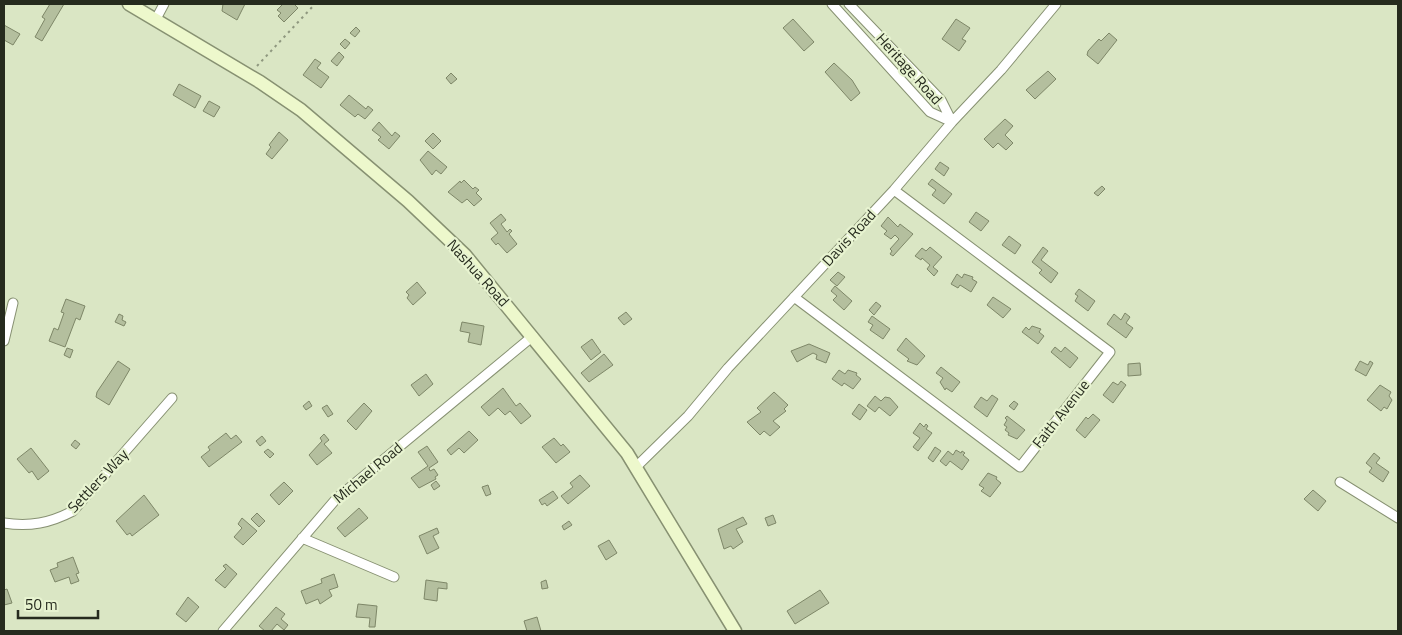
<svg xmlns="http://www.w3.org/2000/svg" width="1402" height="635" font-family="'Titillium Web',sans-serif">
	<style>
		.building { fill: #b4bf9e; stroke: #7e8768 }
		.lines { fill: none; stroke-linecap: round; stroke-linejoin: round }
		.street-casing { stroke: #879172; stroke-width: 11 }
		.secondary-casing { stroke: #879172; stroke-width: 15 }
		.path { stroke: #8f987f; stroke-width: 2; stroke-dasharray: 2.5 4; stroke-linecap: butt }
		.street { stroke: #fff; stroke-width: 9 }
		.secondary { stroke: #edf8cc; stroke-width: 12 }
		.labels { text-anchor: middle; stroke-width: 4.5; stroke-linejoin: round; paint-order: stroke }
		.street-label { font-size: 15px; fill: #262b1e; stroke: #e7f3d0 }
	</style>
	<rect width="100%" height="100%" fill="#dae6c4"/>
	<!-- building -->
	<path class="building" d="M50,4H64L42,41L35,37L45,19L42,17Z
		M223,4H245L237,20L222,11Z
		M283,4H294L298,8L284,22L278,16L281,13L277,10Z
		M793,19L814,42L804,51L783,28Z
		M956,19L970,28L962,39L966,41L959,51L942,39Z
		M4,25L20,34L13,45L4,40Z
		M356,27L360,31L355,37L350,33Z
		M1109,33L1117,40L1098,64L1087,55L1088,51L1099,39L1101,41Z
		M345,39L350,43L345,49L340,44Z
		M339,52L344,57L337,66L331,61Z
		M315,59L321,63L317,68L329,77L321,88L303,75Z
		M834,63L852,80L860,93L851,101L825,72Z
		M1048,71L1056,79L1035,99L1026,90Z
		M451,73L457,79L451,84L446,78Z
		M179,84L201,96L195,108L173,95Z
		M349,95L366,109L368,106L373,110L365,119L358,114L355,117L340,105Z
		M209,101L220,107L214,117L203,111Z
		M1005,119L1013,126L1005,135L1013,143L1006,150L998,143L993,148L984,139Z
		M379,122L392,136L395,132L400,136L389,149L378,140L381,137L372,130Z
		M279,132L288,140L272,159L266,154L271,147L269,145Z
		M433,133L441,141L433,149L425,141Z
		M428,151L447,167L441,174L436,170L432,175L420,160Z
		M940,162L949,168L944,176L935,169Z
		M932,179L952,194L944,204L932,195L936,190L928,184Z
		M464,180L473,189L475,187L479,190L476,193L482,199L474,206L467,199L462,203L448,192L460,181L461,183Z
		M1102,186L1105,189L1098,196L1094,193Z
		M976,212L989,221L981,231L969,222Z
		M501,214L506,220L501,224L507,232L510,229L512,231L509,234L517,244L507,253L498,243L496,245L491,239L498,233L490,223Z
		M888,217L898,227L900,224L913,234L893,256L890,254L892,251L890,249L899,239L895,235L891,239L884,234L887,231L881,226Z
		M1009,236L1021,245L1015,254L1002,245Z
		M930,247L942,257L933,267L938,271L934,276L927,269L930,265L922,258L921,260L915,256L922,248L926,251Z
		M1043,247L1048,251L1041,260L1058,273L1051,283L1039,273L1042,270L1032,262Z
		M838,272L845,277L837,286L830,280Z
		M957,274L962,278L964,274L973,277L972,279L977,282L971,292L960,285L958,288L951,284Z
		M417,282L426,293L413,305L407,298L409,295L406,292Z
		M835,286L852,301L844,310L833,300L837,296L831,291Z
		M1079,289L1095,301L1088,311L1075,301L1078,296L1075,294Z
		M993,297L1011,309L1003,318L987,305Z
		M66,299L85,306L80,320L76,318L65,347L49,341L54,328L58,330L64,313L61,312Z
		M876,302L881,306L874,315L869,310Z
		M626,312L632,319L624,325L618,318Z
		M1125,313L1130,317L1126,323L1133,328L1126,338L1107,324L1114,314L1121,320Z
		M119,314L123,316L122,320L126,322L124,326L115,322Z
		M872,316L890,329L883,339L870,330L873,325L868,322Z
		M462,322L484,326L481,345L468,342L470,333L460,331Z
		M1032,326L1041,329L1039,332L1044,336L1038,344L1022,332L1026,327L1029,330Z
		M906,338L925,356L917,365L907,361L909,359L897,350Z
		M592,339L601,352L591,360L581,347Z
		M809,344L830,353L826,363L816,359L817,355L813,353L797,362L791,351Z
		M1055,347L1061,352L1065,347L1078,358L1070,368L1051,352Z
		M67,348L73,350L70,358L64,355Z
		M604,354L613,365L589,382L581,373Z
		M118,361L130,369L109,405L96,397L97,392Z
		M1360,361L1368,365L1370,361L1373,363L1366,376L1355,370Z
		M1140,363L1141,375L1128,376V364Z
		M941,367L960,382L952,392L946,388L945,390L940,382L943,378L936,373Z
		M839,370L845,374L848,370L857,373L856,375L861,379L853,389L844,383L842,386L832,379Z
		M426,374L433,384L419,396L411,385Z
		M1121,381L1126,385L1113,403L1103,395L1113,382L1118,385Z
		M1380,385L1391,392L1389,396L1392,400L1387,409L1384,407L1381,411L1367,400Z
		M503,388L516,406L520,403L531,416L521,424L510,411L505,415L498,408L489,416L481,407Z
		M774,392L788,405L784,409L786,411L773,421L780,427L770,436L764,431L760,435L747,422L761,412L757,408Z
		M992,395L998,399L987,417L974,407L981,397L987,401Z
		M875,396L881,401L885,397L890,398L898,407L890,416L879,407L875,412L867,406Z
		M309,401L312,406L306,410L303,406Z
		M1014,401L1018,404L1014,410L1009,406Z
		M364,403L372,411L356,430L347,421Z
		M859,404L867,410L860,420L852,414Z
		M327,405L333,414L328,417L322,408Z
		M1093,414L1100,420L1085,438L1076,430L1086,417L1088,419Z
		M1007,416L1025,430L1017,439L1008,435L1009,433L1005,430L1007,427L1004,425L1007,420L1005,418Z
		M920,423L924,427L926,424L928,426L926,429L932,433L918,451L913,447L920,438L913,433Z
		M469,431L478,440L464,453L459,448L451,455L447,450Z
		M226,433L231,439L236,435L242,442L209,467L201,457L210,450L208,447Z
		M324,434L329,440L324,444L332,453L317,465L309,455L322,441L320,438Z
		M262,436L266,441L260,446L256,441Z
		M554,438L561,446L563,444L570,452L556,463L542,447Z
		M75,440L80,444L76,449L71,445Z
		M427,446L438,462L429,468L430,471L434,469L438,475L435,477L436,479L419,488L411,478L428,466L418,452Z
		M935,447L941,451L933,462L928,458Z
		M31,448L49,471L38,480L32,471L29,473L17,459Z
		M268,449L274,454L270,458L264,452Z
		M956,450L961,453L962,451L965,453L963,455L969,460L962,470L950,461L946,466L940,461L948,451L953,455Z
		M1374,453L1380,458L1376,463L1389,472L1383,482L1369,472L1372,468L1366,463Z
		M988,473L997,477L996,479L1001,483L990,497L981,491L984,488L979,485Z
		M580,475L590,486L568,504L561,496L573,487L570,483Z
		M436,481L440,486L434,490L431,485Z
		M284,482L293,491L279,505L270,495Z
		M488,485L491,494L486,496L482,487Z
		M1313,490L1326,501L1318,511L1304,499Z
		M553,491L558,498L547,506L545,503L542,505L539,500Z
		M144,495L159,515L132,536L130,533L127,535L116,521Z
		M359,508L368,518L345,537L337,528Z
		M257,513L265,521L259,527L251,519Z
		M773,515L776,523L768,526L765,518Z
		M743,517L747,524L736,529L743,542L733,549L731,546L724,549L718,529Z
		M242,518L257,531L243,545L234,537L242,528L238,524Z
		M569,521L572,525L564,530L562,526Z
		M437,528L439,533L433,536L439,548L427,554L419,536Z
		M609,540L617,553L606,560L598,546Z
		M73,557L79,573L76,574L79,581L71,584L69,577L55,582L50,570L58,567L57,563Z
		M226,564L237,574L225,588L215,580L226,569L223,566Z
		M334,574L338,587L329,590L332,596L320,604L318,599L306,604L301,591L322,583L321,579Z
		M426,580L447,583V589L438,588L437,601L424,599Z
		M546,580L548,588L542,589L541,582Z
		M7,589L12,603L4,605V590Z
		M820,590L829,603L795,624L787,611Z
		M188,597L199,607L186,622L176,614Z
		M358,604L377,606L375,627H369L370,618L356,617Z
		M276,607L285,614L281,619L288,625L284,630L277,624L271,631H265L259,626Z
		M537,617L541,631H527L524,621Z"/>
	<g class="lines">
		<!-- street casing -->
		<g class="street-casing">
			<path id="street" d="M832,4L930,112L952,122
				M849,4L941,100L952,122
				M156,19L164,4
				M794,297L1020,467L1110,352L894,190
				M4,341L13,303
				M636,467L688,416L728,368L894,190L952,122L1001,70L1056,4
				M1340,482L1398,518
				M4,523C30,527 50,523 73,511L172,398
				M302,538L394,577
				M223,631L336,499L533,336"/>
		</g>
		<!-- secondary casing -->
		<g class="secondary-casing">
			<path id="secondary" d="M129,4L260,82L301,110L408,201L465,255L627,453L735,631"/>
		</g>
		<!-- path -->
		<path class="path" d="M257,66L315,4"/>
		<!-- street -->
		<use href="#street" class="street"/>
		<!-- secondary -->
		<use href="#secondary" class="secondary"/>
	</g>
	<g class="labels">
		<!-- street labels -->
		<g class="street-label">
			<text transform="translate(909 69) rotate(48)" y="5">Heritage Road</text>
			<text transform="translate(849 238) rotate(-47)" y="5">Davis Road</text>
			<text transform="translate(478 273) rotate(48)" y="5">Nashua Road</text>
			<text transform="translate(1061 414) rotate(-52)" y="5">Faith Avenue</text>
			<text transform="translate(368 473) rotate(-40)" y="5">Michael Road</text>
			<text transform="translate(98 481) rotate(-47)" y="5">Settlers Way</text>
		</g>
	</g>
	<!-- border -->
	<rect width="1402" height="635" fill="none" stroke="#262b1e" stroke-width="10"/>
	<!-- scale -->
	<path d="M18 610v8h80v-8" fill="none" stroke="#262b1e" stroke-width="2.5"/>
	<text x="25" y="610" font-size="15" fill="#262b1e" stroke="#e7f3d0" stroke-width="4" paint-order="stroke">50 m</text>
</svg>
